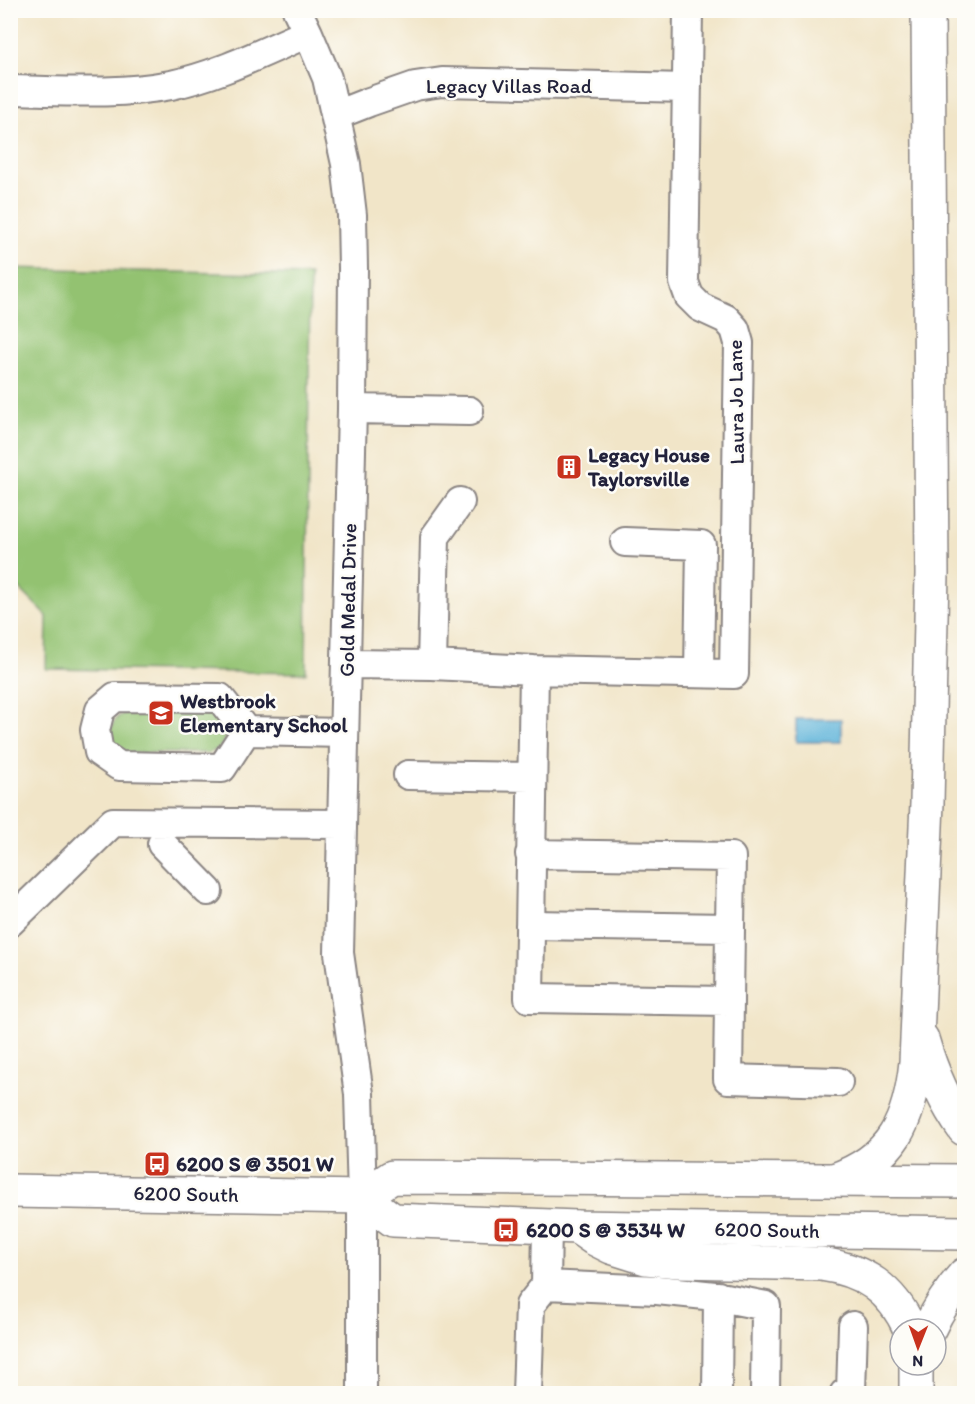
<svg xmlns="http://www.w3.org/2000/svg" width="975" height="1404" font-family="Itim,sans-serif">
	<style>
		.green { fill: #93c271; stroke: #5a7256; stroke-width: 1.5 }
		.water { fill: #5db3d9; stroke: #406a8a; stroke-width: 1.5 }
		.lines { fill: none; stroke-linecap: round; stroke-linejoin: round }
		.minor-casing { stroke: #8a8482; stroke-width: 32 }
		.major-casing { stroke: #8a8482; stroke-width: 36 }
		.highway-casing { stroke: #8a8482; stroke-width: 36 }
		.minor { stroke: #fff; stroke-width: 28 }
		.major { stroke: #fff; stroke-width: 33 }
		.highway { stroke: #fff; stroke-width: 33 }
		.labels { text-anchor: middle; stroke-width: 5; stroke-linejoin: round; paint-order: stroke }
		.street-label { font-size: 21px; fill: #22223b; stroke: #fdfcf7 }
		.poi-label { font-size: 21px; font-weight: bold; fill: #22223b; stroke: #fdfcf7; text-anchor: start }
	</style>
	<rect width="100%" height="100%" fill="#fdfcf7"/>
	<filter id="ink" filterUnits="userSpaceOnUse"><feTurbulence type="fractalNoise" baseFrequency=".0167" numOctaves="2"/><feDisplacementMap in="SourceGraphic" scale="12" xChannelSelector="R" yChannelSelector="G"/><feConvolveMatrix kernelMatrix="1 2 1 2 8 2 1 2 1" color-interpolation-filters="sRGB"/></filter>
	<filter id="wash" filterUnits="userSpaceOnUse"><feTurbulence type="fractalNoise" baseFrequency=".008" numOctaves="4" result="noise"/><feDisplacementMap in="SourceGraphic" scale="24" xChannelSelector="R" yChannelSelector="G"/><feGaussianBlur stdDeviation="1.35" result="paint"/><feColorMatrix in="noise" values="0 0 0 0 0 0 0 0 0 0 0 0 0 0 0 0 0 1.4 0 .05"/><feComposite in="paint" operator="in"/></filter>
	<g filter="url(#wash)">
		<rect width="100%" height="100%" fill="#f1e5c8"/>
		<!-- green -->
		<path class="green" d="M11,268L310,275L306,673L46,669L47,616L11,580Z
			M128,712H206C209,713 213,714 216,716C225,722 228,738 220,747C217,751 212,752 207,753H127C126,752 119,748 118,748C104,735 112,716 128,712Z"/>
		<!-- water -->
		<path class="water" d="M796,719H841V742H796Z"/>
	</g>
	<g filter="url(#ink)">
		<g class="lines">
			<!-- minor casing -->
			<g class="minor-casing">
				<path id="minor" d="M297,10L308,33L327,78L346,164L352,215L353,268L352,409L339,953L359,1094L362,1197V1394
					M10,90C64,91 118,95 171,85C219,75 263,52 308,33
					M336,115L369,102L415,86L442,82L687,88
					M352,409L469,411
					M625,542L701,545L699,673
					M346,664L432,665L534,670L734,674L739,343L735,329L726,319L700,307L689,296L684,282L688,10
					M432,665L435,537L460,502
					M534,670L529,998L729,1001L728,1079L838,1082
					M115,697L220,698L246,731L222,768L119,766L99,752L95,730L100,710Z
					M246,731L344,733
					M408,775L531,777
					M162,844L208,891
					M530,854L731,857L729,1001
					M10,922L113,822L342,824
					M530,925L730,928
					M546,1285L657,1290L715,1296L766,1306L765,1394
					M527,1394L530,1305L546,1285L547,1226
					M717,1394L718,1296
					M844,1394L851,1392L853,1326"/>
			</g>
			<!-- major casing -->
			<g class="major-casing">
				<path id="major" d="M10,1191L362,1197L392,1177L964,1181
					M362,1197L393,1220L577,1227L964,1233"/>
			</g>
			<!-- highway casing -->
			<g class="highway-casing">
				<path id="highway" d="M922,1039C931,1070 945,1103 964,1129
					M834,1180C893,1159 910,1121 916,1062L927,803L932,574L928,10
					M577,1227L593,1238L611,1247L646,1258L679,1261L821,1264C864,1270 892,1289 910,1329
					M929,1329C938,1309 950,1291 964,1275
					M916,1394V1365"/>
			</g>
			<!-- minor -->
			<use href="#minor" class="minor"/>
			<!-- major -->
			<use href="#major" class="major"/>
			<!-- highway -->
			<use href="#highway" class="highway"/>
		</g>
	</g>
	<!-- icons -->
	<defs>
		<g id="building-square" transform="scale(1.35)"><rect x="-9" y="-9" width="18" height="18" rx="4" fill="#c8321e" stroke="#fdfcf7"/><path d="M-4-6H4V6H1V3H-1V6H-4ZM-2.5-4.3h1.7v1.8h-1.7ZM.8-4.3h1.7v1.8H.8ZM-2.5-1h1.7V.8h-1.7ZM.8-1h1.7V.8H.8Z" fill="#fff"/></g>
		<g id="school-square" transform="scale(1.35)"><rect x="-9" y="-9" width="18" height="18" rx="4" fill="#c8321e" stroke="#fdfcf7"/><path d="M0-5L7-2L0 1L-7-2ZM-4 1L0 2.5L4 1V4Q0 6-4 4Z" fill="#fff"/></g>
		<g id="bus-square" transform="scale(1.35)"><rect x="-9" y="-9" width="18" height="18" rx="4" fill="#c8321e" stroke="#fdfcf7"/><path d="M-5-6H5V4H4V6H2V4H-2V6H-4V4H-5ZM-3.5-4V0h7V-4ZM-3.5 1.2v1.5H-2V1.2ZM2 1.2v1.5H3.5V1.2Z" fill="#fff"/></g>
	</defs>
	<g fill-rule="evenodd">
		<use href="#building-square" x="569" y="467"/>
		<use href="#school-square" x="161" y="713"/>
		<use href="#bus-square" x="157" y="1164"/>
		<use href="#bus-square" x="506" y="1230"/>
	</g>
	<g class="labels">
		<!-- street labels -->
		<g class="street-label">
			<text x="509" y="93">Legacy Villas Road</text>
			<text transform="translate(736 402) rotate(-91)" y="7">Laura Jo Lane</text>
			<text transform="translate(348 600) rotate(-89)" y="7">Gold Medal Drive</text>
			<text transform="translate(186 1194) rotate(1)" y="7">6200 South</text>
			<text transform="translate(767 1230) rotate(1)" y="7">6200 South</text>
		</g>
		<!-- poi labels -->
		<g class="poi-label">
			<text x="588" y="462">Legacy House<tspan x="588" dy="24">Taylorsville</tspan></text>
			<text x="180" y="708">Westbrook<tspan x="180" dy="24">Elementary School</tspan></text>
			<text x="176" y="1171">6200 S @ 3501 W</text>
			<text x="526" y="1237">6200 S @ 3534 W</text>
		</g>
	</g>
	<!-- margin -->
	<rect width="975" height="1404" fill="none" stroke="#fdfcf7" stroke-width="36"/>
	<!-- north arrow -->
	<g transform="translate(918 1347) rotate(181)"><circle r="28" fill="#fdfcf7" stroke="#a5a5ac" stroke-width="1.5"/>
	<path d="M0-4.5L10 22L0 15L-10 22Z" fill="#c8321e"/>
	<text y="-9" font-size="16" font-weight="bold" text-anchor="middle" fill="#22223b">N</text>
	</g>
</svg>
